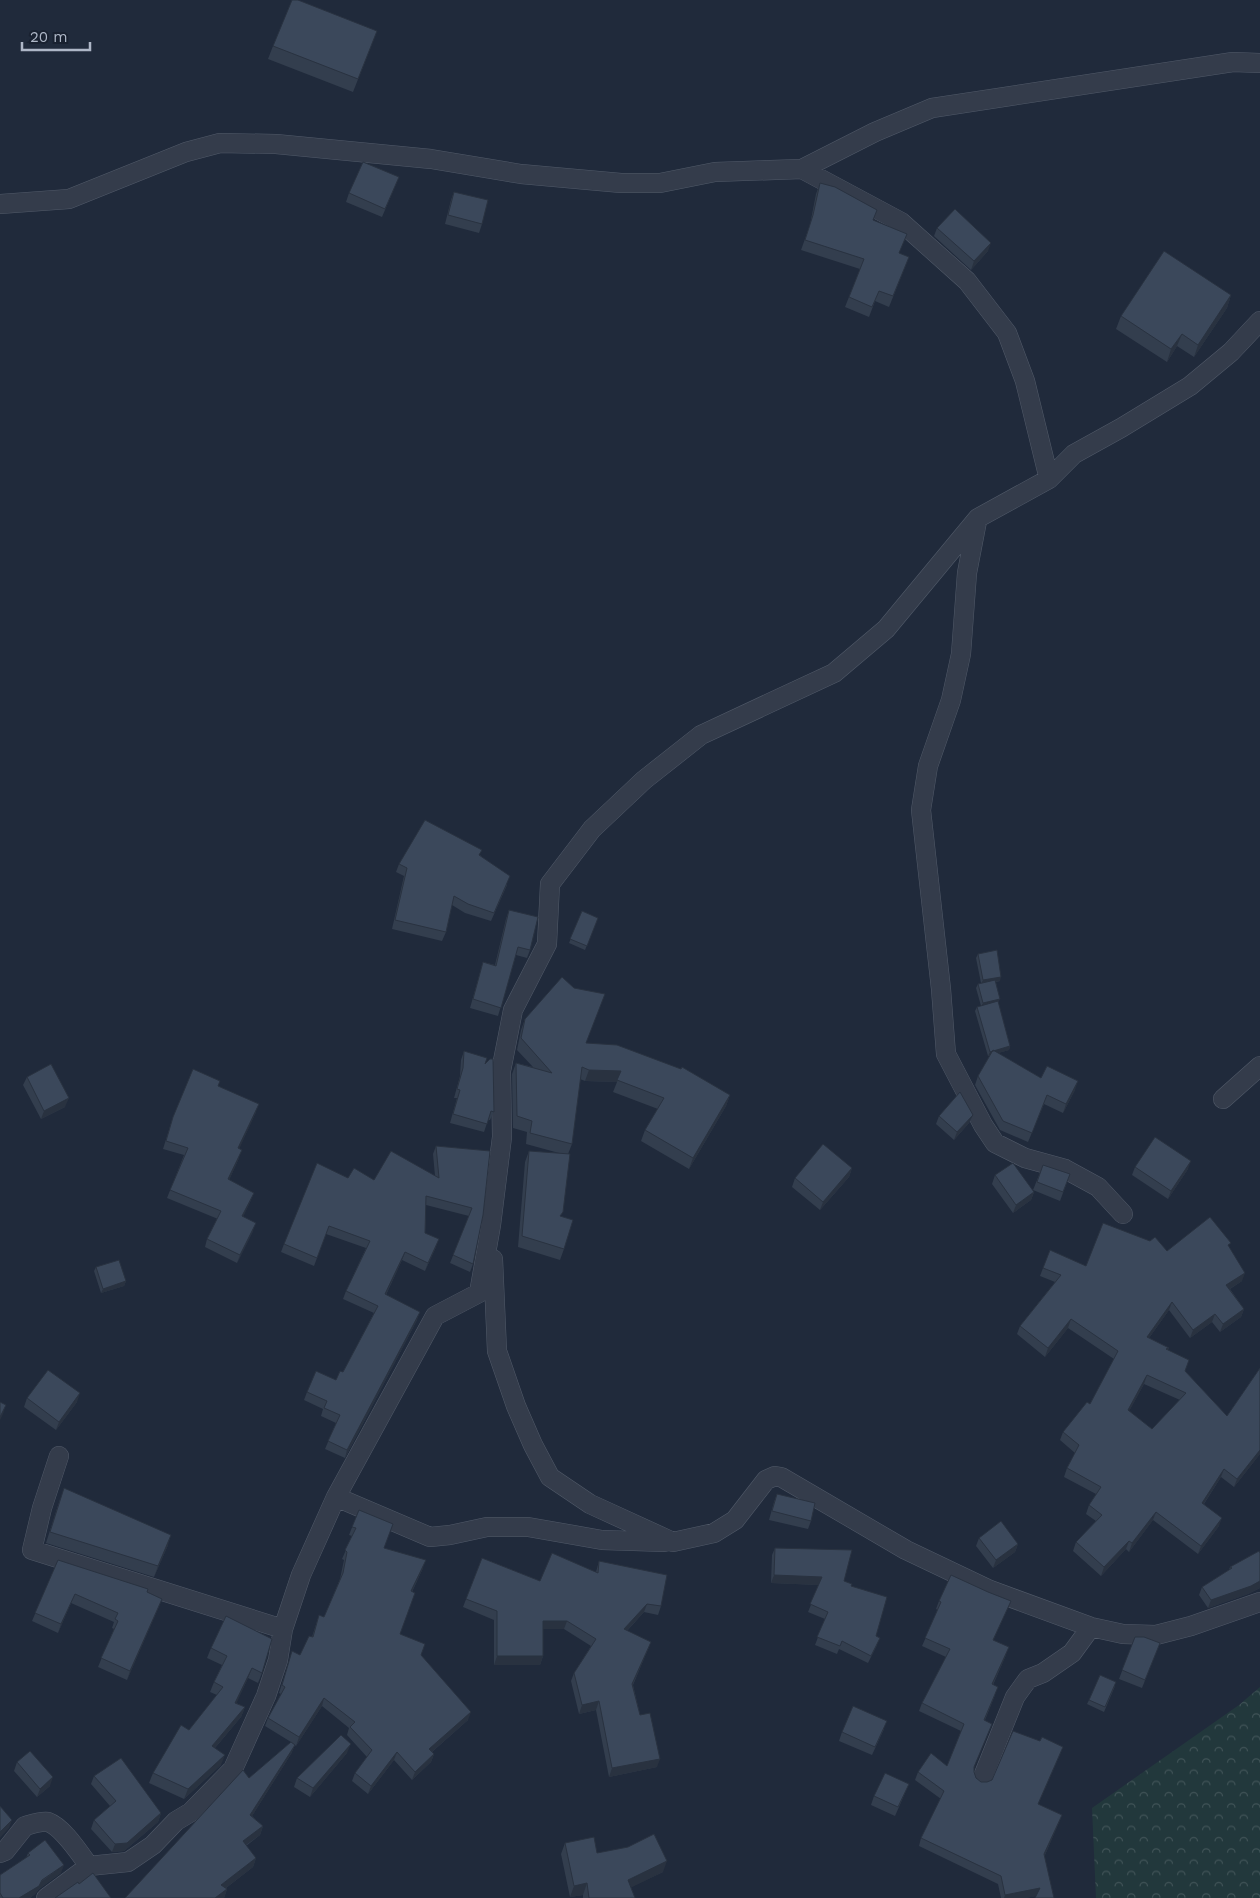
<svg xmlns="http://www.w3.org/2000/svg" width="1260" height="1898" font-family="'Work Sans',sans-serif">
	<style>
		.forest { fill: url(#forest-crowns) }
		.lines { fill: none; stroke-linecap: round; stroke-linejoin: round }
		.street-casing { stroke: #515a69; stroke-width: 20 }
		.street { stroke: #343c4b; stroke-width: 19 }
		.wall { fill: #333e4e; fill-rule: evenodd }
		.shaded-wall { fill: #293240 }
		.building { fill: #3b485b; stroke: #293240; fill-rule: evenodd }
	</style>
	<defs>
		<pattern id="forest-crowns" width="20" height="18" patternUnits="userSpaceOnUse" patternTransform="scale(1.25)"><rect width="20" height="18" fill="#22383c"/><path d="M2 6a3 3 0 1 1 6 0M12 15a3 3 0 1 1 6 0" fill="none" stroke="#405357"/></pattern>
	</defs>
	<rect width="100%" height="100%" fill="#202a3b"/>
	<!-- forest -->
	<path class="forest" d="M1260,1687V1898H1096L1092,1808L1239,1705Z"/>
	<g class="lines">
		<!-- street casing -->
		<g class="street-casing">
			<path id="street" d="M802,169L901,222L967,281L1007,333L1025,381L1049,479
				M0,204L69,199L186,152L220,143L276,144L431,159L521,174L621,183H660L715,172L802,169L875,132L932,108L1233,62L1260,63
				M977,521L967,573L961,654L951,700L928,766L921,810L941,989L946,1054L983,1125L995,1143L1025,1158L1065,1169L1098,1187L1123,1214
				M1223,1099L1260,1066
				M493,1259L497,1351L516,1406L533,1445L550,1477L590,1504L673,1542L714,1533L735,1520L766,1480L775,1476L781,1477L906,1550L990,1590L1091,1627L1123,1634L1156,1635L1191,1626L1260,1602
				M59,1456L42,1508L32,1550L283,1629
				M336,1497L430,1537L450,1535L487,1527H528L602,1540L665,1542
				M982,1779L1015,1697L1028,1679L1043,1673L1072,1653L1091,1627
				M0,1853L5,1851L25,1826C32,1824 41,1821 48,1822C63,1827 80,1854 89,1866
				M46,1898L89,1866L128,1862L153,1845L176,1821L191,1812L233,1769L266,1696L278,1660L283,1629L301,1575L336,1497L435,1316L479,1293L491,1225L502,1137L501,1071L513,1010L547,944L550,884L592,829L644,780L701,735L834,673L886,629L978,518L1049,479L1074,454L1121,428L1190,386L1231,352L1260,321"/>
		</g>
		<!-- street -->
		<use href="#street" class="street"/>
	</g>
	<!-- wall -->
	<path class="wall" d="M372,44L353,92L268,59L273,46Z
		M399,177L382,217L346,202L349,193Z
		M820,183L873,220L900,254L909,257L889,307L875,301L869,317L845,307L860,269L801,250L810,225L816,194Z
		M454,192L482,224L479,233L445,224L451,200Z
		M937,228L988,251L971,270L934,236Z
		M1231,295L1227,308L1194,357L1177,346L1167,362L1116,329L1121,316Z
		M480,855L507,885L491,921L465,913L452,905L446,932L442,941L392,929L404,876L396,872L399,864Z
		M509,910L530,950L527,958L516,955L498,1016L470,1008L483,962L495,965L506,919Z
		M582,911L598,918L585,950L569,943Z
		M978,954L1000,981L996,982L998,1003L1010,1046L1009,1050L998,1053L1041,1078L1075,1090L1063,1113L1044,1104L1028,1142L1000,1130L975,1085L978,1076L990,1056H988L975,1011L977,1007L981,1006L976,988L978,984L981,983L976,958Z
		M574,988L586,1043L730,1095L726,1106L689,1169L641,1141L645,1130L658,1109L613,1092L617,1082L585,1081L580,1079L572,1144L568,1154L561,1216L564,1249L560,1260L518,1247L525,1162L529,1151L559,1153L526,1144L527,1132L513,1128L512,1074L516,1063L533,1067L517,1050L521,1030L525,1019Z
		M464,1051L485,1064L494,1112L490,1120H488L484,1132L450,1123L457,1098H454L460,1076L461,1060Z
		M27,1077L65,1107L41,1119L23,1085Z
		M219,1086L256,1112L239,1148V1158L229,1180L251,1200L243,1216L253,1231L237,1263L205,1247L207,1239L218,1219L167,1198L184,1155L163,1149L173,1117Z
		M973,1115L969,1123L954,1140L936,1124L939,1116Z
		M436,1146L490,1151L473,1264L470,1272L450,1263L469,1216L426,1205L425,1233L436,1247L425,1271L402,1260L386,1295L417,1320L345,1458L325,1449L336,1423L321,1416L323,1409L304,1400L307,1392L336,1380L343,1372L374,1313L343,1299L346,1291L366,1248L326,1234L314,1266L281,1252L284,1244L374,1180L435,1176L433,1154Z
		M1043,1165L1070,1174L1060,1201L1033,1190Z
		M1135,1167L1188,1169L1168,1199L1132,1175Z
		M852,1168L849,1177L820,1210L792,1187L795,1178Z
		M995,1175L1034,1192L1031,1200L1013,1213L992,1184Z
		M1229,1246L1242,1281L1230,1289L1244,1309L1241,1317L1220,1332L1212,1322L1190,1338L1169,1310L1149,1338L1169,1348L1168,1350L1185,1371L1227,1416L1260,1368V1454L1234,1487L1221,1477L1204,1504L1219,1526L1198,1554L1153,1520L1129,1552L1126,1549L1101,1576L1073,1551L1076,1542L1096,1521L1086,1514L1089,1505L1096,1494L1064,1477L1067,1468L1075,1453L1060,1440L1063,1432L1090,1404L1114,1359L1068,1328L1045,1357L1017,1334L1020,1326L1055,1282L1040,1276L1043,1268L1086,1266L1167,1251ZM1144,1384L1180,1400L1152,1429L1129,1411Z
		M96,1267L126,1281L124,1286L101,1293L94,1271Z
		M27,1398L77,1402L56,1430L24,1407Z
		M777,1494L811,1521L808,1529L769,1520L774,1502Z
		M60,1499L168,1545L154,1577L46,1543Z
		M359,1510L384,1548L423,1568L412,1592L400,1634L421,1656L468,1720L432,1752L434,1754L431,1762L412,1780L394,1760L368,1794L352,1781L355,1773L367,1757L347,1735L349,1728L322,1706L296,1746L294,1744L295,1745L291,1754L252,1816L263,1826L260,1835L246,1846L256,1858L253,1867L226,1888L227,1889L224,1898H125L249,1778L291,1742L265,1726L268,1718L281,1694L279,1693L290,1659L300,1655L312,1637L319,1615L324,1617L340,1579L344,1560L342,1559L352,1536L349,1535Z
		M979,1538L1018,1544L1015,1552L993,1568L976,1546Z
		M775,1548L844,1581L851,1586L876,1636L877,1645L868,1663L839,1649L837,1654L815,1645L825,1619L808,1612L819,1585L771,1583L772,1555Z
		M1260,1553V1588L1248,1594L1208,1608L1199,1595L1202,1587L1229,1570L1230,1567Z
		M482,1558L540,1581L596,1572L599,1561L661,1606L658,1615L644,1612L627,1631L651,1642L633,1685L640,1715L657,1767L609,1777L596,1710L579,1714L571,1681L574,1673L591,1646L564,1629H543V1656L540,1665H494V1620L463,1607Z
		M58,1560L147,1592L162,1599L127,1680L98,1667L114,1629L112,1628L114,1622L71,1603L58,1633L32,1621Z
		M988,1592L1011,1601L993,1640L1006,1655L993,1685L995,1695L985,1720L974,1768V1772L976,1778L981,1782H987L992,1780L1040,1741L1063,1747L1038,1804L1062,1815L1045,1855L1036,1896L1025,1898H1001L998,1884L919,1846L921,1838L941,1799L915,1780L918,1772L947,1766L961,1731L919,1711L922,1703L946,1657L922,1646L938,1610L936,1609L939,1601Z
		M1135,1637L1160,1643L1142,1688L1119,1679Z
		M211,1648L262,1673L258,1683L248,1678L236,1703L245,1707L241,1717L215,1748L221,1765L184,1799L149,1783L153,1773L189,1730L217,1695L210,1692L214,1682L222,1665L207,1658Z
		M1115,1686L1104,1712L1087,1704L1089,1700Z
		M884,1729L872,1755L839,1741L842,1732Z
		M347,1753L310,1797L294,1787L297,1778Z
		M17,1762L50,1786L37,1797L14,1771Z
		M94,1776L161,1813L158,1822L124,1851L112,1852L91,1829L94,1820L110,1806L91,1784Z
		M909,1784L895,1816L871,1805L874,1796Z
		M565,1843L597,1853L663,1872L631,1887L635,1898H583V1895L570,1897L561,1854Z
		M28,1853L61,1873L39,1889L35,1894L30,1898H0V1875L26,1858Z"/>
	<!-- shaded-wall -->
	<path class="shaded-wall" d="M991,243L988,251L971,270L974,261Z
		M1231,295L1227,308L1194,357L1198,345Z
		M1182,334L1177,346L1167,362L1171,349Z
		M1001,977L1000,981L981,984L983,980Z
		M1000,999L998,1003L981,1007L983,1003Z
		M1010,1046L1009,1050L988,1056L990,1052Z
		M589,1070L621,1071L617,1082L585,1081Z
		M1078,1081L1075,1090L1063,1113L1066,1104Z
		M730,1095L726,1106L689,1169L693,1158Z
		M69,1098L65,1107L41,1119L44,1111Z
		M259,1104L256,1112L236,1156L238,1148Z
		M973,1115L969,1123L954,1140L957,1132Z
		M242,1150L239,1158L226,1187L228,1179Z
		M1191,1161L1188,1169L1168,1199L1171,1191Z
		M852,1168L849,1177L820,1210L823,1202Z
		M1034,1192L1031,1200L1013,1213L1016,1205Z
		M254,1193L251,1200L240,1224L242,1216Z
		M256,1223L253,1231L237,1263L240,1255Z
		M439,1239L436,1247L425,1271L428,1263Z
		M405,1252L402,1260L382,1302L385,1294Z
		M1245,1273L1242,1281L1223,1293L1226,1285Z
		M126,1281L124,1286L101,1293L103,1289Z
		M1172,1302L1169,1310L1144,1345L1147,1337Z
		M1244,1309L1241,1317L1220,1332L1223,1324Z
		M420,1312L417,1320L345,1458L347,1450Z
		M1215,1314L1212,1322L1190,1338L1193,1330Z
		M1071,1319L1068,1328L1045,1357L1048,1348Z
		M1147,1375L1144,1384L1125,1419L1128,1410Z
		M80,1393L77,1402L56,1430L59,1422Z
		M6,1405L3,1414L0,1420V1417Z
		M1260,1450V1454L1234,1487L1237,1479Z
		M1224,1469L1221,1477L1199,1511L1202,1503Z
		M1156,1512L1153,1520L1129,1552L1132,1543Z
		M1222,1518L1219,1526L1198,1554L1201,1546Z
		M171,1535L168,1545L154,1577L158,1566Z
		M1129,1541L1126,1549L1101,1576L1104,1567Z
		M1018,1544L1015,1552L993,1568L996,1560Z
		M426,1560L423,1568L408,1599L411,1591Z
		M774,1575L822,1577L819,1585L771,1583Z
		M1260,1581V1588L1248,1594L1208,1608L1211,1600Z
		M75,1594L71,1603L58,1633L61,1624Z
		M162,1599L159,1607L127,1680L130,1671Z
		M1011,1601L1008,1608L990,1648L993,1640Z
		M647,1604L644,1612L621,1637L624,1629Z
		M543,1621H567L564,1629H540Z
		M651,1642L648,1650L629,1692L632,1684Z
		M1009,1647L1006,1655L989,1692L992,1684Z
		M497,1656H543L540,1665H494Z
		M252,1668L248,1678L232,1713L235,1703Z
		M324,1698L322,1706L296,1746L299,1737Z
		M599,1701L596,1710L579,1714L582,1705Z
		M245,1707L241,1717L208,1756L212,1746Z
		M471,1712L468,1720L426,1757L429,1749Z
		M351,1744L347,1753L310,1797L313,1788Z
		M295,1745L291,1754L247,1824L250,1815Z
		M1063,1747L1060,1755L1035,1812L1038,1804Z
		M397,1752L394,1760L368,1794L371,1786Z
		M434,1754L431,1762L412,1780L415,1772Z
		M225,1755L221,1765L184,1799L188,1789Z
		M660,1759L657,1767L609,1777L612,1768Z
		M53,1777L50,1786L37,1797L40,1789Z
		M161,1813L158,1822L124,1851L112,1852L115,1844Z
		M1062,1815L1059,1823L1042,1861L1044,1854Z
		M12,1820L9,1828L0,1838V1832Z
		M263,1826L260,1835L239,1850L243,1841Z
		M256,1858L253,1867L218,1894L221,1885Z
		M667,1861L663,1872L624,1891L628,1880Z
		M64,1865L61,1873L39,1889L35,1894L30,1898H19Z
		M587,1883L583,1895L570,1897L574,1886Z
		M1040,1888L1037,1896L1025,1898H1004L1005,1895Z
		M227,1889L224,1898H215Z"/>
	<!-- building -->
	<path class="building" d="M292,0H298L377,31L358,79L273,46Z
		M363,162L399,177L385,209L349,193Z
		M820,183L835,187L877,210L873,220L907,234L899,253L909,257L893,296L879,291L872,307L849,297L864,259L805,240L813,215Z
		M454,192L488,200L482,224L448,215Z
		M955,209L991,243L974,261L937,228Z
		M1164,251L1231,295L1198,345L1182,334L1171,349L1121,316Z
		M425,820L482,850L479,855L510,876L494,913L468,904L454,896L446,932L395,920L407,868L399,864Z
		M509,910L538,917L530,950L518,947L501,1008L473,999L483,962L496,966Z
		M582,911L598,918L587,946L570,939Z
		M997,950L1001,977L983,980L978,954Z
		M562,977L574,988L605,994L586,1043L617,1045L681,1069L682,1067L730,1095L693,1158L645,1130L664,1098L617,1080L621,1071L589,1070L582,1067L572,1144L530,1133L532,1121L517,1116L516,1063L552,1073L521,1038L525,1019Z
		M995,980L1000,999L983,1003L978,984Z
		M998,1001L1010,1046L990,1052L977,1007Z
		M993,1050L1041,1078L1047,1066L1078,1081L1066,1104L1047,1095L1032,1133L1003,1121L978,1076Z
		M464,1051L487,1058L485,1064L490,1059H493L494,1112L491,1111L487,1124L453,1114L460,1090L457,1089L463,1068Z
		M51,1064L69,1098L44,1111L27,1077Z
		M193,1069L220,1081L218,1086L259,1104L238,1148L242,1150L228,1179L254,1193L242,1216L256,1223L240,1255L207,1239L221,1211L170,1190L188,1148L166,1141L173,1117Z
		M960,1092L973,1115L957,1132L939,1116Z
		M1155,1137L1191,1161L1171,1191L1135,1167Z
		M823,1144L852,1168L823,1202L795,1178Z
		M436,1146L490,1151L483,1215L473,1264L453,1255L472,1208L426,1196L425,1233L439,1239L428,1263L405,1252L385,1294L420,1312L347,1450L328,1441L340,1415L324,1408L327,1401L307,1392L316,1371L336,1380L340,1371L343,1372L378,1306L346,1291L370,1241L329,1226L317,1258L284,1244L317,1163L348,1178L354,1168L374,1180L391,1151L439,1178Z
		M529,1151L570,1154L563,1212L560,1216L573,1220L564,1249L522,1236Z
		M1013,1163L1034,1192L1016,1205L995,1175Z
		M1043,1165L1070,1174L1063,1192L1037,1182Z
		M1210,1217L1231,1243L1228,1245L1245,1273L1226,1285L1244,1309L1223,1324L1215,1314L1193,1330L1172,1302L1147,1337L1169,1348L1166,1349L1189,1360L1185,1371L1227,1416L1260,1368V1450L1237,1479L1224,1469L1202,1503L1222,1518L1201,1546L1156,1512L1132,1543L1129,1541L1104,1567L1076,1542L1102,1515L1089,1505L1101,1487L1067,1468L1079,1445L1063,1432L1087,1402L1090,1404L1118,1351L1071,1319L1048,1348L1020,1326L1061,1275L1043,1268L1050,1250L1086,1266L1103,1223L1150,1241L1155,1237L1167,1251ZM1147,1375L1186,1393L1152,1429L1128,1410Z
		M119,1260L126,1281L103,1289L96,1267Z
		M48,1370L80,1393L59,1422L27,1398Z
		M0,1402L6,1405L0,1417Z
		M64,1488L171,1535L158,1566L50,1532Z
		M777,1494L815,1503L811,1521L772,1511Z
		M359,1510L393,1524L384,1548L426,1560L411,1591L415,1593L400,1634L425,1644L421,1655L471,1712L429,1749L434,1754L415,1772L397,1752L371,1786L355,1773L372,1750L350,1727L355,1722L324,1698L299,1737L268,1718L285,1687L282,1685L292,1651L300,1655L309,1636L313,1637L319,1615L324,1617L343,1573L347,1552L345,1550L356,1528L352,1527Z
		M1001,1521L1018,1544L996,1560L979,1538Z
		M775,1548L852,1550L844,1581L852,1584L851,1586L887,1597L876,1636L880,1638L871,1656L842,1641L840,1646L817,1637L828,1612L810,1604L822,1577L774,1575Z
		M1259,1551L1260,1553V1581L1251,1586L1211,1600L1202,1587L1232,1568L1230,1567Z
		M552,1553L598,1573L599,1561L667,1575L661,1606L647,1604L624,1629L651,1642L632,1684L640,1715L650,1713L660,1759L612,1768L599,1701L582,1705L574,1673L596,1639L567,1621H543V1656H497V1611L466,1599L482,1558L540,1581Z
		M58,1560L148,1589L147,1592L162,1599L130,1671L101,1658L118,1621L115,1619L118,1613L75,1594L61,1624L35,1613Z
		M951,1575L988,1592L1011,1601L993,1640L1009,1647L992,1684L998,1687L984,1720L992,1724L974,1767V1772L976,1778L981,1782H987L992,1780L1013,1731L1040,1741L1042,1737L1063,1747L1038,1804L1062,1815L1044,1854L1054,1898H1035L1040,1888L1005,1895L1001,1876L921,1838L944,1791L918,1772L931,1753L947,1766L964,1724L922,1703L950,1649L925,1638L941,1602L939,1601Z
		M226,1616L272,1639L262,1673L252,1668L235,1703L245,1707L212,1746L225,1755L188,1789L153,1773L181,1725L189,1730L223,1687L214,1682L227,1656L211,1648Z
		M1135,1637H1144L1160,1643L1145,1680L1122,1670Z
		M1100,1675L1116,1682L1105,1707L1089,1700Z
		M853,1706L887,1721L875,1747L842,1732Z
		M341,1735L351,1744L313,1788L297,1778Z
		M291,1742L295,1745L250,1815L263,1826L243,1841L256,1858L221,1885L227,1889L215,1898H125L243,1770L249,1778Z
		M30,1751L53,1777L40,1789L17,1762Z
		M121,1758L161,1813L127,1843L115,1844L94,1820L116,1801L94,1776Z
		M885,1773L909,1784L898,1807L874,1796Z
		M0,1806L12,1820L0,1832Z
		M654,1834L667,1861L628,1880L635,1898H589L587,1883L574,1886L565,1843L594,1837L597,1853L628,1847Z
		M45,1840L64,1865L42,1880L39,1886L19,1898H3L0,1893V1875L30,1855L28,1853Z
		M93,1873L111,1898H55L78,1882L79,1884Z"/>
	<!-- scale -->
	<path d="M22 42v8h68v-8" fill="none" stroke="#aeb7c7" stroke-width="2.5"/>
	<text x="30" y="42" font-size="15" fill="#aeb7c7" stroke="#192130" stroke-width="4" paint-order="stroke">20 m</text>
</svg>
